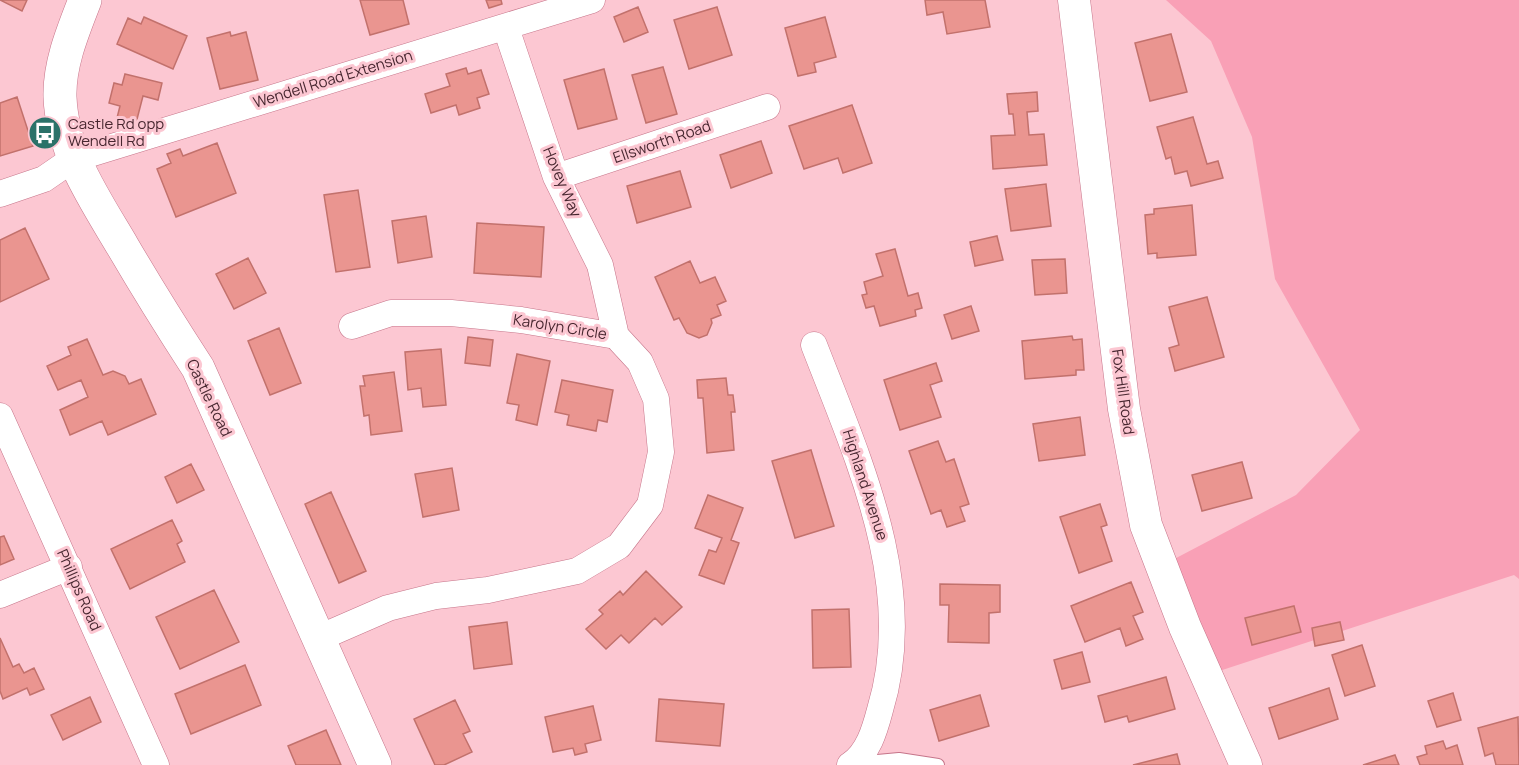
<svg xmlns="http://www.w3.org/2000/svg" width="1519" height="765" font-family="Manrope,sans-serif">
	<style>
		.green { fill: #f9a0b6 }
		.building { fill: #ea9590; stroke: #c2716c; stroke-width: 1.5 }
		.lines { fill: none; stroke-linecap: round; stroke-linejoin: round }
		.service-casing { stroke: #c6758a; stroke-width: 14 }
		.minor-casing { stroke: #c6758a; stroke-width: 27 }
		.tertiary-casing { stroke: #c6758a; stroke-width: 33 }
		.secondary-casing { stroke: #c6758a; stroke-width: 34 }
		.service { stroke: #fff; stroke-width: 12 }
		.minor { stroke: #fff; stroke-width: 26 }
		.tertiary { stroke: #fff; stroke-width: 32 }
		.secondary { stroke: #fff; stroke-width: 33 }
		.labels { text-anchor: middle; stroke-width: 6; stroke-linejoin: round; paint-order: stroke }
		.street-label { font-size: 15px; fill: #482730; stroke: #fcc7d2 }
		.poi-label { font-size: 15px; fill: #482730; stroke: #fcc7d2; text-anchor: start }
	</style>
	<rect width="100%" height="100%" fill="#fcc7d2"/>
	<!-- green -->
	<path class="green" d="M1166,0H1519V579L1514,575L1207,675L1161,566L1296,495L1360,430L1275,279L1252,137L1211,41Z"/>
	<!-- building -->
	<path class="building" d="M0,0H27L22,11Z
		M360,0H403L409,24L370,35Z
		M486,0H501L502,4L489,8Z
		M925,0H985L990,27L947,34L943,12L927,15Z
		M638,7L648,32L624,42L614,17Z
		M717,7L732,55L689,69L674,20Z
		M144,17L187,36L173,69L117,44L128,18L141,24Z
		M825,17L836,57L814,63L816,72L798,76L785,28Z
		M230,32L231,36L246,32L258,80L220,89L207,38Z
		M1171,34L1187,92L1150,101L1135,43Z
		M663,67L677,114L646,123L632,75Z
		M466,68L468,74L481,70L489,94L477,98L480,108L459,115L456,105L431,113L425,94L450,86L446,74Z
		M604,69L617,119L578,129L564,80Z
		M125,74L162,83L158,100L143,96L136,123L117,118L120,106L109,103L114,83L122,85Z
		M1037,92L1038,111L1027,112L1029,135L1044,134L1047,165L993,169L991,136L1015,135L1013,114H1009L1007,94Z
		M17,97L33,146L0,156V103Z
		M852,105L872,163L843,173L838,158L804,169L789,126Z
		M1193,117L1207,164L1218,161L1223,178L1191,186L1187,171L1175,174L1171,157L1166,159L1157,127Z
		M761,141L772,173L731,188L720,155Z
		M217,143L236,193L176,217L157,169L171,163L167,154L180,149L183,156Z
		M680,171L691,207L637,223L627,186Z
		M1046,184L1051,226L1011,231L1005,189Z
		M358,190L370,267L336,272L324,195Z
		M1192,205L1196,255L1157,258V253L1148,254L1145,215L1154,214V209Z
		M426,216L432,257L398,263L392,221Z
		M477,223L544,227L541,277L474,273Z
		M25,228L49,279L0,302V240Z
		M997,236L1003,260L975,266L970,242Z
		M895,249L908,296L918,293L922,308L915,310L916,316L880,326L874,306L866,308L862,295L867,294L864,282L883,276L876,254Z
		M248,258L266,293L234,309L216,274Z
		M1065,259L1067,293L1035,295L1032,260Z
		M690,261L700,283L715,277L726,301L717,305L721,315L711,319L712,323L707,335L699,338L687,333L679,318L674,320L655,277Z
		M1207,297L1224,357L1175,371L1169,348L1179,345L1169,307Z
		M971,306L979,331L952,339L944,315Z
		M279,328L301,383L270,395L248,341Z
		M1072,336L1073,340L1082,339L1084,370H1076V375L1025,379L1022,341Z
		M468,337L493,340L490,366L465,363Z
		M87,339L103,375L113,371L125,376L129,384L141,379L156,414L108,435L102,421L70,435L60,410L88,397L81,380L58,390L47,366L71,355L68,347Z
		M441,349L446,405L423,407L421,388L408,390L405,352Z
		M517,354L550,361L537,425L516,420L519,405L507,403Z
		M936,363L942,381L930,385L941,417L900,430L884,380Z
		M394,372L402,431L371,435L369,415L364,416L360,386H365L363,376Z
		M726,378L728,395H733L735,412H731L734,450L707,453L703,398H698L697,380Z
		M562,380L613,390L607,422L598,420L596,431L567,425L569,415L555,412Z
		M1080,417L1085,455L1039,461L1033,424Z
		M938,441L946,462L954,459L969,504L960,507L965,521L947,527L941,510L931,514L909,451Z
		M811,450L834,526L795,538L772,461Z
		M1242,462L1252,498L1202,511L1192,475Z
		M191,464L204,490L177,503L165,477Z
		M452,468L459,510L423,517L415,474Z
		M331,492L366,571L339,583L305,504Z
		M708,495L743,508L731,540L739,543L724,584L699,575L709,550L716,552L722,538L695,528Z
		M1100,504L1107,525L1101,527L1112,561L1079,573L1060,517Z
		M172,520L182,541L177,544L185,562L130,589L111,549Z
		M4,536L14,559L0,565V537Z
		M646,571L682,607L662,625L655,618L629,643L621,635L606,649L586,629L603,614L599,610L620,591L623,595Z
		M1131,582L1143,612L1133,616L1143,639L1126,646L1120,628L1085,642L1071,606Z
		M940,584L1000,585V612L989,613V643L948,642L949,605H940Z
		M214,590L239,642L180,669L156,617Z
		M1294,606L1301,632L1252,645L1245,618Z
		M849,609L851,667L813,668L812,610Z
		M507,622L512,664L474,669L469,627Z
		M1340,622L1344,640L1315,646L1312,628Z
		M0,638L13,667L19,664L24,673L34,668L44,689L30,695L27,688L3,699L0,691Z
		M1362,645L1375,686L1345,696L1332,655Z
		M1082,652L1090,682L1062,689L1054,660Z
		M245,665L261,705L191,734L175,694Z
		M1166,677L1175,709L1129,722L1127,716L1105,722L1098,696Z
		M1329,688L1338,719L1279,739L1269,708Z
		M1453,693L1461,720L1437,727L1428,701Z
		M980,695L989,726L939,741L930,710Z
		M90,697L101,722L63,740L51,715Z
		M659,699L724,704L720,746L656,741Z
		M455,700L470,731L463,734L472,752L444,765H435L414,719Z
		M593,706L601,740L585,744L587,752L575,755L573,748L553,752L545,717Z
		M1518,717L1519,765H1496L1493,753L1485,756L1478,728Z
		M326,730L341,765H296L288,746Z
		M1443,741L1446,749L1457,745L1463,765H1420L1417,757L1427,754L1425,746Z
		M1177,754L1180,765H1133Z
		M1395,755L1399,765H1363Z"/>
	<g class="lines">
		<!-- service casing -->
		<g class="service-casing">
			<path id="service" d="M856,763L899,759L938,765"/>
		</g>
		<!-- minor casing -->
		<g class="minor-casing">
			<path id="minor" d="M506,28L556,177L600,265L616,336
				M556,177L767,107
				M0,194L44,179L73,159L592,0
				M814,345C858,459 918,586 880,710C875,729 868,754 850,765
				M0,416L156,765
				M0,595L69,567
				M319,638L388,608L436,596L488,590L577,571L619,546L650,505L661,452L656,399L640,362L616,336L521,320L451,313H391L352,326"/>
		</g>
		<!-- tertiary casing -->
		<g class="tertiary-casing">
			<path id="tertiary" d="M1074,0L1124,409L1146,525L1185,627L1246,765"/>
		</g>
		<!-- secondary casing -->
		<g class="secondary-casing">
			<path id="secondary" d="M85,0C73,31 59,64 60,97C62,153 96,201 123,247C147,288 172,328 198,368L375,765"/>
		</g>
		<!-- service -->
		<use href="#service" class="service"/>
		<!-- minor -->
		<use href="#minor" class="minor"/>
		<!-- tertiary -->
		<use href="#tertiary" class="tertiary"/>
		<!-- secondary -->
		<use href="#secondary" class="secondary"/>
	</g>
	<!-- icons -->
	<defs>
		<g id="bus-disc" transform="scale(1.725)"><circle r="9.5" fill="#2b7269" stroke="#fcc7d2"/><path d="M-5-6H5V4H4V6H2V4H-2V6H-4V4H-5ZM-3.5-4V0h7V-4ZM-3.5 1.2v1.5H-2V1.2ZM2 1.2v1.5H3.5V1.2Z" fill="#fff"/></g>
	</defs>
	<g fill-rule="evenodd">
		<use href="#bus-disc" x="45" y="133"/>
	</g>
	<g class="labels">
		<!-- street labels -->
		<g class="street-label">
			<text transform="translate(333 79) rotate(-17)" y="5">Wendell Road Extension</text>
			<text transform="translate(662 142) rotate(-19)" y="5">Ellsworth Road</text>
			<text transform="translate(562 182) rotate(67)" y="5">Hovey Way</text>
			<text transform="translate(560 327) rotate(9)" y="5">Karolyn Circle</text>
			<text transform="translate(1123 392) rotate(82)" y="5">Fox Hill Road</text>
			<text transform="translate(209 398) rotate(64)" y="5">Castle Road</text>
			<text transform="translate(865 485) rotate(72)" y="5">Highland Avenue</text>
			<text transform="translate(79 590) rotate(66)" y="5">Phillips Road</text>
		</g>
		<!-- poi labels -->
		<g class="poi-label">
			<text x="68" y="129">Castle Rd opp<tspan x="68" dy="17">Wendell Rd</tspan></text>
		</g>
	</g>
</svg>
